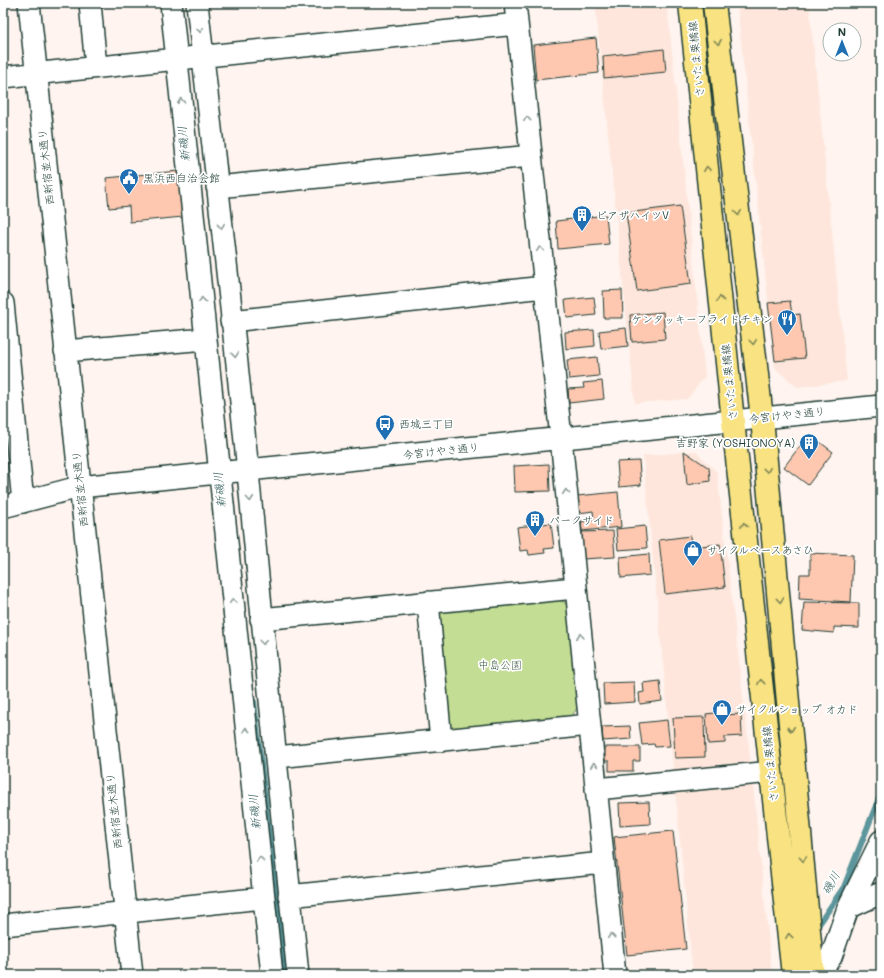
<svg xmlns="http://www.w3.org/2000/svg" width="884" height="978" font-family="Mali,'Klee One',sans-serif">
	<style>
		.built { fill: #fee6dc }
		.green { fill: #c3dd94; stroke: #718d64 }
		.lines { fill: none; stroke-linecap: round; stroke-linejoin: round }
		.stream { stroke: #5b969c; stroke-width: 6 }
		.building { fill: #fdc7b0; stroke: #1f3d34 }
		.minor-casing { stroke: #1f3d34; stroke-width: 24 }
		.major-casing { stroke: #1f3d34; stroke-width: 25 }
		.minor { stroke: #fff; stroke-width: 21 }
		.major { stroke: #f8e281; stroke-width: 22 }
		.oneway { stroke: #8f9e9a }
		.oneway2 { stroke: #818757 }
		.labels { text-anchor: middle; stroke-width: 3.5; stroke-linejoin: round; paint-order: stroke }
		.street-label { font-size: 11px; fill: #1f3d34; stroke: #fff }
		.poi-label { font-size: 11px; fill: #1f3d34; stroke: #fff; text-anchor: start }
		.park-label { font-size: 11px; fill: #405d47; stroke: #fff }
		.water-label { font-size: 12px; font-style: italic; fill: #38625f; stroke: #fff }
	</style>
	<rect width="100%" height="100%" fill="#fff4ef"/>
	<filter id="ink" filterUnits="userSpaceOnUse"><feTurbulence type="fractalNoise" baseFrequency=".025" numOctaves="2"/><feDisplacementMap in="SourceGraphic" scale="8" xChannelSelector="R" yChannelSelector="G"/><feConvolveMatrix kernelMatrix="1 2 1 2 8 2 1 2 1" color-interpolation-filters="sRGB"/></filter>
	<g filter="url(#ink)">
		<!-- built -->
		<path class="built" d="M595,3H667L705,376L687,399L635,403Z
			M737,3H809L847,381L797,387L775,368Z
			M695,451L717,472L751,765L772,975H693L643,456Z"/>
		<!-- green -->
		<path class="green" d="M559,600L566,603L569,614L578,707L571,717L453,729L448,727L438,611Z"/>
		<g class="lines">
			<!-- stream -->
			<path class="stream" d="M254,702L284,975
				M815,930L844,887L881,793"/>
		</g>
		<!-- building -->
		<path class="building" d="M596,38L599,73L536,80L533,45Z
			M664,49L666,72L604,78L603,56Z
			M178,171L183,217L130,222L129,206L109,208L106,178Z
			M680,206L691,284L637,291L626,213Z
			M606,215L609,244L558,249L556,221Z
			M622,290L623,318H604L603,291Z
			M594,297L596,315L567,318L565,300Z
			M790,301L792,315L800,314L805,358L775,361L768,303Z
			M663,312L665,339L632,342L630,315Z
			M626,328L628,346L601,349L599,331Z
			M594,330L595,346L566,349L565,332Z
			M597,357L599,376L569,379L567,360Z
			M602,381L604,399L569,403L568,389L584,388L583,383Z
			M809,434L833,452L808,485L784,467Z
			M684,451L709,468L710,481L687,485Z
			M639,461L641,485L619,487L617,462Z
			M549,464L550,491L515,492L514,466Z
			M618,492L621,527L582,531L581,522L594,520L593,511L579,513L577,496Z
			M551,523L554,548L544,549L545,553L529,555L528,550L520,551L517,527Z
			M645,526L647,548L618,550L616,529Z
			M613,531L615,557L583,559L582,532Z
			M690,536L691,547L720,544L725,587L665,594L659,540Z
			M810,553L853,555L851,602L799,599L800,574H810Z
			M649,554L650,575L621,578L620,557Z
			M804,602L859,603V628L834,627V633L802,630Z
			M660,681L662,701L640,704L639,693L644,692L643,683Z
			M634,682L635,702L604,704L603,683Z
			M724,712V715L741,714L742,736L725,737V743L708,744L706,714Z
			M704,717L705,757L675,758L673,718Z
			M667,720L670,746L655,747L654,744L642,745L639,723Z
			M630,726L631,739L603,741L602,727Z
			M605,747H640V761H633V771H609V761H605Z
			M649,802L650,824L620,826L619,803Z
			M673,831L686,949L627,955L614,837Z"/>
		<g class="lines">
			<!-- minor casing -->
			<g class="minor-casing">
				<path id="minor" d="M29,3L132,975
					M90,3L96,67
					M171,3L272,975
					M197,3C214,159 233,315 248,472C264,640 280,807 298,975
					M515,3L561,438L615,975
					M3,77L517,24
					M217,187L531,156
					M3,303L23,502
					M231,321L544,287
					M65,351L206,339
					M3,507L79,487L881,406
					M428,602L441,741
					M261,619L575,588
					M277,757L589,725
					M596,789L771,772
					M289,896L603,863
					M848,908L881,893
					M3,925L264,898
					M818,975L831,957L848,908L881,841"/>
			</g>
			<!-- major casing -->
			<g class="major-casing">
				<path id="major" d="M690,3L733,421L793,975
					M714,3L762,418L813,975"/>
			</g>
			<!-- minor -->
			<use href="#minor" class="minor"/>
			<!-- major -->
			<use href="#major" class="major"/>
		</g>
		<!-- one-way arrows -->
		<defs><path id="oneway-chevron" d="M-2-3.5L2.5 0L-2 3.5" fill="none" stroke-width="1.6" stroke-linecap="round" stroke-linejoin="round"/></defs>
		<g class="oneway">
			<use href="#oneway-chevron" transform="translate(200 30) rotate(84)"/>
			<use href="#oneway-chevron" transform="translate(181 101) rotate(-96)"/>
			<use href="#oneway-chevron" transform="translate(527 119) rotate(-96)"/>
			<use href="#oneway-chevron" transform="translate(221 226) rotate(84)"/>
			<use href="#oneway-chevron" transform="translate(540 249) rotate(-96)"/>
			<use href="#oneway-chevron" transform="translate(202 300) rotate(-96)"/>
			<use href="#oneway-chevron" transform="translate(235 355) rotate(84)"/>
			<use href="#oneway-chevron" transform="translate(566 492) rotate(-95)"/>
			<use href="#oneway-chevron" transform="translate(250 499) rotate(85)"/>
			<use href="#oneway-chevron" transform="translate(233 601) rotate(-96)"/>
			<use href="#oneway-chevron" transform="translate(580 636) rotate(-96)"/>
			<use href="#oneway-chevron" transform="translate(263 642) rotate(83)"/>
			<use href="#oneway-chevron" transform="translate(246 730) rotate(-96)"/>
			<use href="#oneway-chevron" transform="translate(594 765) rotate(-96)"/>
			<use href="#oneway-chevron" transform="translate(260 859) rotate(-96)"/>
			<use href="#oneway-chevron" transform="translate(611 936) rotate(-96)"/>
		</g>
		<g class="oneway2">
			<use href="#oneway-chevron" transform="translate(718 42) rotate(83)"/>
			<use href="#oneway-chevron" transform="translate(707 169) rotate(-96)"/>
			<use href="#oneway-chevron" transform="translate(738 213) rotate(83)"/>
			<use href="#oneway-chevron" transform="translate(720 299) rotate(-96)"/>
			<use href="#oneway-chevron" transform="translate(753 342) rotate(83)"/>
			<use href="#oneway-chevron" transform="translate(767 470) rotate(84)"/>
			<use href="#oneway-chevron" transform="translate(744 525) rotate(-96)"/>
			<use href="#oneway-chevron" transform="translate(780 600) rotate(84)"/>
			<use href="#oneway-chevron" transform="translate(761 682) rotate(-96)"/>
			<use href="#oneway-chevron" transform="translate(791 729) rotate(85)"/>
			<use href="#oneway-chevron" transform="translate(803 859) rotate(85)"/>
			<use href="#oneway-chevron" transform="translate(789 936) rotate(-96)"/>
		</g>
	</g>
	<!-- icons -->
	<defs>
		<g id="civic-pin" transform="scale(1)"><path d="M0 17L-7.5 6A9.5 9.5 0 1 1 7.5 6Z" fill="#1f6fb2" stroke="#fff"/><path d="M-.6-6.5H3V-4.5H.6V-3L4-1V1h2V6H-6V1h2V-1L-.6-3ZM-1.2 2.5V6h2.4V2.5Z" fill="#fff"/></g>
		<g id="building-pin" transform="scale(1)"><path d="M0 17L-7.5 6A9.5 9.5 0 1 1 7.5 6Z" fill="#1f6fb2" stroke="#fff"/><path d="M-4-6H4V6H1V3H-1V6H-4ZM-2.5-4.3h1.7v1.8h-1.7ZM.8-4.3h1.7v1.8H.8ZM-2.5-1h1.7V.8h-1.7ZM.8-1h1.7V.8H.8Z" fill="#fff"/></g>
		<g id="restaurant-pin" transform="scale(1)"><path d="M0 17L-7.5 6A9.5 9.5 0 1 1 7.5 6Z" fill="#1f6fb2" stroke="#fff"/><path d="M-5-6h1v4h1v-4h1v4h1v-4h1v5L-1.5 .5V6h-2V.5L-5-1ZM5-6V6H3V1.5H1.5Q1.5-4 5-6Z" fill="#fff"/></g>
		<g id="bus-pin" transform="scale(1)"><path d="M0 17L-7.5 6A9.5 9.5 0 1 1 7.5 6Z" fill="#1f6fb2" stroke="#fff"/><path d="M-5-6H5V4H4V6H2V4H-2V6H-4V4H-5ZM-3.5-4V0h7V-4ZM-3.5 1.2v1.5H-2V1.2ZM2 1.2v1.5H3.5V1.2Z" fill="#fff"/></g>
		<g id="shop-pin" transform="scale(1)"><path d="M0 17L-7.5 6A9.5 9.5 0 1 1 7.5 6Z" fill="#1f6fb2" stroke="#fff"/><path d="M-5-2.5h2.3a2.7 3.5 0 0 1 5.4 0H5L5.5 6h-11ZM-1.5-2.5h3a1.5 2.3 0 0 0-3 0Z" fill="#fff"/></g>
	</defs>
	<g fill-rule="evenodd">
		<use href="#civic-pin" x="129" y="178"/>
		<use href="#building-pin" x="582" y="215"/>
		<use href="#restaurant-pin" x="787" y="319"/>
		<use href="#bus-pin" x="385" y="424"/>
		<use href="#building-pin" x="809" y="443"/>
		<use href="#building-pin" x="535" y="520"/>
		<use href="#shop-pin" x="693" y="550"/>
		<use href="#shop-pin" x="722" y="709"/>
	</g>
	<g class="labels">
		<!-- street labels -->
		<g class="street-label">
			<text transform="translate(696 59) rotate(-96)" y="4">さいたま栗橋線</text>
			<text transform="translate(46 167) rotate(-96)" y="4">西新宿並木通り</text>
			<text transform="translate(729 382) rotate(-96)" y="4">さいたま栗橋線</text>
			<text transform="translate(787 415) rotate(-6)" y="4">今宮けやき通り</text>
			<text transform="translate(441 451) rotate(-6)" y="4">今宮けやき通り</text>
			<text transform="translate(80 489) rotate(-96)" y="4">西新宿並木通り</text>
			<text transform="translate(770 764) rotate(-96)" y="4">さいたま栗橋線</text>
			<text transform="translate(114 811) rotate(-96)" y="4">西新宿並木通り</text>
		</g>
		<!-- poi labels -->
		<g class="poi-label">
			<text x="143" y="182">黒浜西自治会館</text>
			<text x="596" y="219">ピアザハイツV</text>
			<text x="773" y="323" text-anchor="end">ケンタッキーフライドチキン</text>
			<text x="399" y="428">西城三丁目</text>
			<text x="795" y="447" text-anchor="end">吉野家 (YOSHIONOYA)</text>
			<text x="549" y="524">パークサイド</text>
			<text x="707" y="554">サイクルベースあさひ</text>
			<text x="736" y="713">サイクルショップ オカド</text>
		</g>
		<!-- park labels -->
		<g class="park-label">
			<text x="500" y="669">中島公園</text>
		</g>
		<!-- water labels -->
		<g class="water-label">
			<text transform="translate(184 144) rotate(-96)" y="4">新磯川</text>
			<text transform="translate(220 490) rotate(-96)" y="4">新磯川</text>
			<text transform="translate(255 812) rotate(-96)" y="4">新磯川</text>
			<text transform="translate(831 883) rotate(-61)" y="4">磯川</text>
		</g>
	</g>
	<!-- margin -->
	<rect width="884" height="978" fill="none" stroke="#fff" stroke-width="16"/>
	<rect x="8" y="8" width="868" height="962" fill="none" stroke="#1f3d34" stroke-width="1.5" filter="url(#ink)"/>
	<!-- north arrow -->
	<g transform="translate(842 42)"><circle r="19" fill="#ffffff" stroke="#a5b1ae"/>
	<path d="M0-3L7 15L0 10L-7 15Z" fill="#1f6fb2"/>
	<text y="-6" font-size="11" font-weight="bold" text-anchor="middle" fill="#1f3d34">N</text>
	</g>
</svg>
